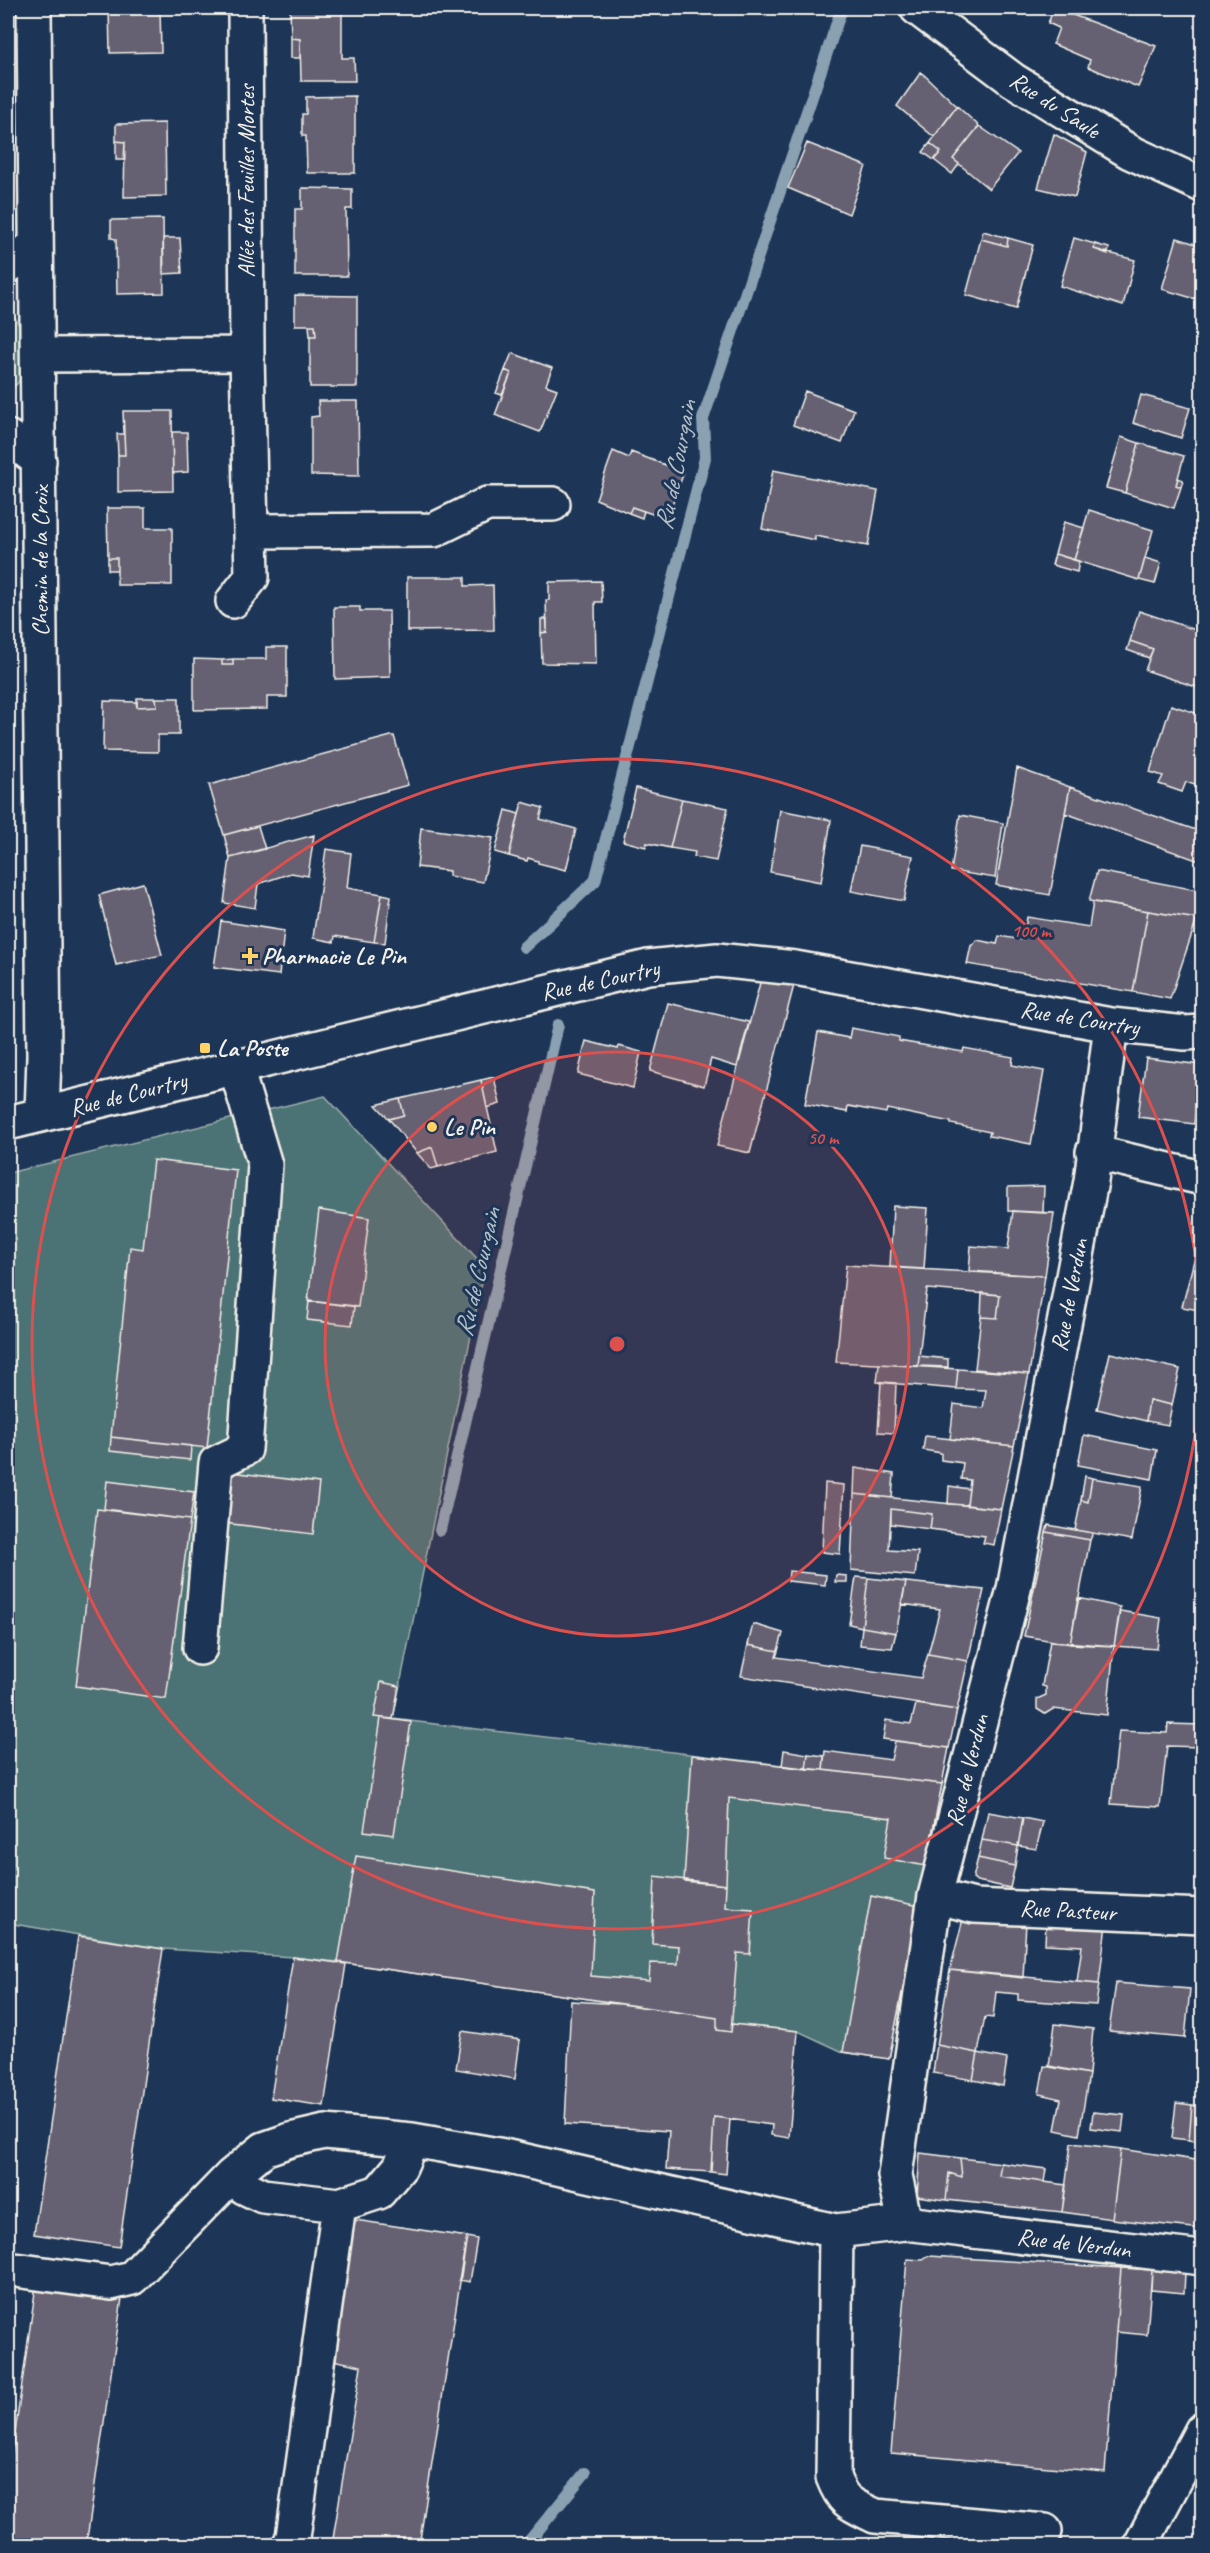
<svg xmlns="http://www.w3.org/2000/svg" width="1210" height="2553" font-family="Caveat,sans-serif">
	<style>
		.green { fill: #4b7274; stroke: #a0b2ae; stroke-width: 1.5 }
		.lines { fill: none; stroke-linecap: round; stroke-linejoin: round }
		.stream { stroke: #8aa1b1; stroke-width: 12 }
		.building { fill: #666173; stroke: #f4f1e8; stroke-width: 1.5 }
		.minor-casing { stroke: #f4f1e8; stroke-width: 38 }
		.minor { stroke: #1d3557; stroke-width: 33 }
		.ring { fill: none; stroke: #dc504e; stroke-width: 3 }
		.poi-dot { fill: #ffd166; stroke: #1d3557; stroke-width: 2 }
		.labels { text-anchor: middle; stroke-width: 6; stroke-linejoin: round; paint-order: stroke }
		.street-label { font-size: 24px; fill: #f4f1e8; stroke: #1d3557 }
		.poi-label { font-size: 24px; font-weight: bold; fill: #f4f1e8; stroke: #1d3557; text-anchor: start }
		.water-label { font-size: 26px; font-style: italic; fill: #b6c2c8; stroke: #1d3557 }
		.centre { fill: #dc504e; stroke: #1d3557; stroke-width: 3 }
		.ring-label { font-size: 18px; text-anchor: middle; font-weight: bold; fill: #dc504e; stroke: #1d3557; stroke-width: 6; stroke-linejoin: round; paint-order: stroke }
	</style>
	<rect width="100%" height="100%" fill="#1d3557"/>
	<filter id="ink" filterUnits="userSpaceOnUse"><feTurbulence type="fractalNoise" baseFrequency=".0167" numOctaves="2"/><feDisplacementMap in="SourceGraphic" scale="12" xChannelSelector="R" yChannelSelector="G"/><feConvolveMatrix kernelMatrix="1 2 1 2 8 2 1 2 1" color-interpolation-filters="sRGB"/></filter>
	<g filter="url(#ink)">
		<!-- green -->
		<path class="green" d="M8,311C24,321 26,355 22,373C21,382 14,387 8,391Z
			M325,1096L485,1267L393,1719L942,1784L889,2059L843,2052L798,2031L733,2024L731,2032L717,2030V2018L338,1962L293,1957L163,1949L8,1923V1173Z"/>
		<g class="lines">
			<!-- stream -->
			<path class="stream" d="M524,947L595,881L705,458L703,419L842,8
				M440,1530L558,1025
				M525,2546L585,2473"/>
		</g>
		<!-- building -->
		<path class="building" d="M109,8H160L161,52L110,53Z
			M290,8H342V58H354L355,81H301L300,39L291,38Z
			M1054,8L1156,46L1138,87L1088,67L1090,60L1053,44L1059,28L1048,23Z
			M291,38L300,39V58H291Z
			M921,72L957,106L934,137L897,106Z
			M355,96V173H307L306,136H302V114H306V97Z
			M957,106L979,126L953,159L959,164L952,174L934,160L941,152L930,143Z
			M165,123L166,196L124,197L125,142L116,141V124Z
			M979,126L1018,153L989,189L953,159Z
			M1054,134L1087,152L1075,197L1038,188Z
			M116,141L125,142L124,160H116Z
			M807,143L866,166L849,214L788,188Z
			M930,143L941,152L934,160L923,152Z
			M302,188L352,189V209H346L347,276H295V209H302Z
			M163,219L164,293L117,294L116,239L111,238V220Z
			M983,231L1008,238L1007,246L981,239Z
			M163,238H180L182,273L163,274Z
			M1008,238L1033,245L1016,309L966,295L981,239L1007,246Z
			M1074,238L1095,244L1094,249L1135,260L1123,306L1060,286Z
			M1177,238L1202,246V301L1162,289Z
			M1095,244L1109,248L1108,254L1094,249Z
			M295,295L357,296V387H310V336H316L315,325H295Z
			M309,325H315L316,336H310Z
			M512,353L552,368L546,385L557,389L540,432L495,415L511,373L505,370Z
			M505,370L511,373L502,395L496,393Z
			M805,391L854,410L842,443L793,425Z
			M1141,395L1190,408L1181,438L1133,423Z
			M318,401H358L359,476L311,475V417L319,416Z
			M123,411H172L173,491L118,492V455H125Z
			M1200,430L1202,431V444L1197,442Z
			M172,432H187L188,472L173,473Z
			M117,434H124L125,455H118Z
			M1121,437L1139,443L1125,493L1106,488Z
			M1139,443L1184,456L1176,485L1181,487L1174,508L1125,493Z
			M613,451L629,458L631,452L684,472L667,519L632,507L629,513L596,499Z
			M773,470L878,491L868,546L815,536V540L762,529Z
			M1178,478L1183,480L1181,487L1176,485Z
			M632,507L644,511L642,518L629,513Z
			M107,508H145V528H172V585H117V558H108Z
			M1089,510L1153,530L1139,580L1074,560Z
			M1064,522L1084,528L1074,560L1055,554Z
			M1055,554L1079,561L1077,572L1052,565Z
			M108,558H117V570H108Z
			M1145,558L1161,563L1155,584L1139,580Z
			M407,577H465V586L493,585L494,630L407,631Z
			M601,581L602,602H595L596,664L542,663L541,633L547,632L546,600H549V582Z
			M334,607H360V611H389L390,677L335,679Z
			M1139,611L1202,632V670L1196,687L1145,670L1153,649L1130,641Z
			M541,619H547V632L541,633Z
			M1130,641L1153,649L1149,658L1127,650Z
			M266,647H287V697H267V709L194,710V659L222,660V665H233V659H266Z
			M233,659V665H222V660Z
			M137,698H156L157,706L137,707Z
			M156,698H179V735H158V752L103,751L104,701L136,702L137,707L157,706Z
			M1171,705L1202,715V782L1201,787L1186,782L1182,792L1159,784L1163,776L1150,772Z
			M391,736H394L408,785L224,835L209,785Z
			M1017,768L1070,787L1050,895L996,885Z
			M1070,787L1202,832V862L1065,813Z
			M636,788L682,799L670,848L647,843L646,847L623,841Z
			M682,799L728,808L716,861L694,857L695,852L670,848Z
			M522,802L543,808L540,819L576,829L566,870L538,863V861L528,858L527,861L509,856Z
			M506,810L519,814L509,856L495,852Z
			M780,810L831,820L821,882L770,872Z
			M960,815L1003,823L995,878L951,871Z
			M258,826L265,849L230,858L224,835Z
			M421,828L493,838L483,882L449,876V871L417,867Z
			M314,835L308,876L291,873L258,884L255,908L224,903L230,858Z
			M860,846L913,856L904,901L851,891Z
			M326,849L351,853L347,888L382,894L374,942L335,936L334,942L313,938Z
			M1097,871L1202,891V900L1197,919L1089,901Z
			M143,883L162,955L116,965L99,895Z
			M382,894L391,896L385,943L374,942Z
			M1093,902L1148,911L1133,992L967,964L971,946L977,940L997,944L999,936L1023,940L1027,917L1089,927Z
			M1148,911L1197,919L1170,999L1133,992Z
			M221,921L284,931L279,975L214,967Z
			M761,979L794,985L750,1153L717,1146Z
			M668,1003L749,1022L737,1067L711,1059L704,1086L650,1071Z
			M851,1028L899,1037V1041L963,1052L964,1048L1013,1057L1012,1065L1044,1071L1031,1144L989,1136L990,1132L951,1124V1122L887,1109L886,1113L848,1106L847,1112L805,1104L818,1032L849,1038Z
			M586,1041L618,1049L619,1046L641,1052L633,1088L578,1074Z
			M1146,1058L1201,1065L1194,1124L1138,1117Z
			M494,1077L500,1104L487,1108L481,1080Z
			M481,1080L497,1152L438,1167L432,1147L417,1153L389,1119L404,1115L400,1099Z
			M400,1099L404,1115L389,1119L376,1105Z
			M432,1147L438,1167L431,1169L417,1153Z
			M153,1160L236,1170L207,1448L111,1437L130,1247L143,1249Z
			M1044,1186L1043,1213L1008,1211V1187Z
			M893,1206L928,1208L924,1269L890,1267Z
			M319,1210L369,1218L358,1307L308,1301Z
			M1013,1211L1054,1213L1045,1276L969,1271L971,1246L1008,1249Z
			M1198,1245L1202,1246V1315L1198,1314L1199,1310L1182,1307Z
			M846,1265L1045,1276L1029,1374L975,1369L981,1317L997,1318L1000,1295L927,1289L918,1366L836,1362Z
			M982,1293L1000,1295L997,1318L981,1317Z
			M309,1301L354,1306L352,1325L307,1320Z
			M1110,1353L1180,1369L1172,1405L1149,1400L1146,1421L1097,1409Z
			M919,1356L948,1359V1367L918,1366Z
			M879,1364L958,1369L956,1389L877,1382Z
			M958,1369L1029,1374L1014,1446L950,1439L954,1404L983,1408L986,1390L956,1389Z
			M881,1382L896,1383L894,1433L878,1432Z
			M1149,1400L1172,1405L1168,1425L1146,1421Z
			M1084,1435L1157,1450L1152,1479L1078,1465Z
			M925,1436L1014,1446L1001,1509L967,1505L970,1480L961,1479L963,1463L941,1460V1453L923,1450Z
			M111,1437L191,1446L190,1460L110,1451Z
			M855,1468L894,1474L892,1498L854,1494Z
			M231,1472L319,1483L313,1534L224,1523Z
			M1085,1476L1092,1478L1088,1502L1081,1500Z
			M1092,1478L1142,1486L1132,1540L1075,1530L1081,1500L1088,1502Z
			M107,1481L194,1492L190,1520L104,1509Z
			M825,1483L844,1485L840,1554L822,1552Z
			M949,1486L969,1489L967,1505L948,1504Z
			M854,1494L1001,1509L994,1545L983,1543L985,1536L930,1529L932,1514L891,1509L889,1550L918,1552L915,1576L851,1570Z
			M97,1509L190,1520L166,1699L76,1686Z
			M891,1509L932,1514L930,1529L891,1524Z
			M1048,1525L1075,1530L1093,1533L1090,1540L1046,1532Z
			M1046,1532L1090,1540L1070,1644L1024,1636Z
			M789,1571L826,1575L825,1585L788,1581Z
			M836,1575L847,1576V1582H835Z
			M856,1577L868,1578L862,1627L849,1624Z
			M868,1578L906,1582L896,1633L862,1627Z
			M906,1582L984,1590L968,1661L928,1654L940,1609L901,1604Z
			M1078,1598L1120,1607L1114,1646L1070,1644Z
			M1120,1611L1161,1618L1157,1649L1114,1646Z
			M753,1624L783,1633L778,1651L748,1645Z
			M862,1627L896,1633L892,1648L860,1645Z
			M1050,1641L1114,1646L1107,1715L1053,1709L1045,1714L1037,1709V1699L1046,1695V1687L1042,1686Z
			M748,1645L778,1651L776,1657L921,1678L928,1654L968,1661L957,1710L741,1676Z
			M381,1682L399,1686L393,1719L374,1717Z
			M916,1704L957,1710L949,1748L883,1739L886,1720L911,1724Z
			M381,1718L411,1722L394,1835L364,1831Z
			M1168,1724L1202,1725V1747L1167,1746L1160,1807L1111,1804L1119,1731L1167,1733Z
			M895,1741L949,1748L942,1784L823,1770L825,1751L891,1760Z
			M784,1750L808,1754L806,1769L782,1766Z
			M808,1754L824,1756L823,1770L806,1769Z
			M692,1755L942,1784L926,1866L884,1858L891,1818L729,1798L726,1885L684,1881Z
			M988,1812L1023,1818L1018,1846L982,1840Z
			M1023,1818L1043,1822L1036,1849L1018,1846Z
			M982,1840L1018,1846L1015,1866L978,1858Z
			M356,1856L595,1893L591,1976L649,1981L650,1963L678,1964L679,1946L652,1944L655,1876L726,1885L725,1907L753,1909L750,1954L737,1953L731,2032L717,2030V2018L338,1962Z
			M978,1858L1015,1866L1010,1888L977,1881L973,1878Z
			M871,1896L919,1906L889,2059L843,2052Z
			M965,1911L1026,1922L1023,1978L950,1970Z
			M1046,1923L1106,1924L1099,1984L1077,1982L1082,1946L1045,1944Z
			M78,1936L163,1949L119,2247L34,2234Z
			M293,1957L346,1964L324,2106L271,2098Z
			M950,1970L1099,1984L1096,2005L1018,2000V1994L996,1992L993,2018L985,2017L978,2053L937,2045Z
			M1116,1983L1190,1989L1185,2038L1109,2031Z
			M571,2001L621,2004L717,2018V2030L731,2032L732,2024L798,2031L789,2138L771,2135L772,2125L714,2117L711,2172L666,2169L669,2131L565,2124Z
			M1055,2024L1093,2029L1089,2074L1049,2066Z
			M462,2031L520,2040L515,2079L456,2069Z
			M937,2045L978,2053L973,2080L933,2073Z
			M978,2053L1007,2059L1003,2086L973,2080Z
			M1044,2066L1089,2074L1079,2135L1055,2130L1061,2099L1039,2094Z
			M1176,2103L1192,2105L1189,2140L1172,2138Z
			M1192,2105L1202,2106V2142L1189,2140Z
			M1093,2112L1124,2115L1122,2132L1091,2128Z
			M714,2117L730,2119L726,2174L711,2172Z
			M1071,2143L1121,2149L1112,2219L1062,2212Z
			M1121,2149L1202,2161V2229L1112,2219Z
			M920,2153L960,2158L962,2177L949,2173L946,2200L917,2196Z
			M960,2158L1001,2163L999,2176L1066,2185L1062,2212L946,2200L949,2173L962,2177Z
			M1001,2163L1046,2169L1044,2182L999,2176Z
			M355,2220L467,2237L419,2546H369L333,2539L361,2366L333,2360Z
			M467,2237L477,2239L470,2282L459,2280Z
			M929,2256L1121,2268L1105,2472L891,2453L907,2259L923,2260Z
			M1121,2268L1152,2270L1147,2335L1116,2332Z
			M1152,2270L1185,2273L1184,2293L1151,2290Z
			M36,2285L122,2298L86,2546H8V2482Z"/>
		<g class="lines">
			<!-- minor casing -->
			<g class="minor-casing">
				<path id="minor" d="M34,8L44,1056L42,1114
					M917,8L1013,80L1130,152L1202,185
					M8,266L36,245
					M39,355L247,354
					M8,437L39,461
					M251,531L434,530L487,504H553
					M233,601L252,577L247,354L245,8
					M1111,1025L1091,1181L1014,1589L935,1896L895,2175L905,2223L1202,2258
					M8,1123L648,967L717,960L795,968L1111,1025L1185,1033L1202,1032
					M1093,1152L1202,1178
					M200,1648L216,1463L245,1449L265,1165L236,1068
					M935,1896L974,1906L1202,1916
					M231,2176L244,2187L263,2196L339,2205L379,2192L400,2167L412,2140
					M836,2231L833,2477C843,2503 850,2504 875,2516L1045,2531
					M8,2269L111,2283L132,2278L231,2176L264,2149L290,2140L325,2132L412,2140L504,2156L836,2231L905,2223
					M289,2546L293,2537L339,2205
					M1140,2546L1202,2430"/>
			</g>
			<!-- minor -->
			<use href="#minor" class="minor"/>
		</g>
	</g>
	<!-- distance rings -->
	<circle cx="617" cy="1344" r="292" fill="#dc504e" fill-opacity=".12"/>
	<g class="ring">
		<circle cx="617" cy="1344" r="292"/>
		<circle cx="617" cy="1344" r="585"/>
	</g>
	<!-- markers -->
	<g class="poi-dot">
		<path d="M247 947h6v6h6v6h-6v6h-6v-6h-6v-6h6z"/>
		<rect x="199" y="1042" width="12" height="12" rx="3"/>
		<circle cx="432" cy="1127" r="6"/>
	</g>
	<g class="labels">
		<!-- street labels -->
		<g class="street-label">
			<text transform="translate(1055 105) rotate(33)" y="8">Rue du Saule</text>
			<text transform="translate(246 181) rotate(-90)" y="8">Allée des Feuilles Mortes</text>
			<text transform="translate(40 561) rotate(-90)" y="8">Chemin de la Croix</text>
			<text transform="translate(600 980) rotate(-12)" y="8">Rue de Courtry</text>
			<text transform="translate(1080 1018) rotate(9)" y="8">Rue de Courtry</text>
			<text transform="translate(128 1094) rotate(-14)" y="8">Rue de Courtry</text>
			<text transform="translate(1069 1295) rotate(-79)" y="8">Rue de Verdun</text>
			<text transform="translate(967 1770) rotate(-76)" y="8">Rue de Verdun</text>
			<text transform="translate(1068 1910) rotate(3)" y="8">Rue Pasteur</text>
			<text transform="translate(1074 2243) rotate(7)" y="8">Rue de Verdun</text>
		</g>
		<!-- poi labels -->
		<g class="poi-label">
			<text x="262" y="964">Pharmacie Le Pin</text>
			<text x="217" y="1056">La Poste</text>
			<text x="444" y="1135">Le Pin</text>
		</g>
		<!-- water labels -->
		<g class="water-label">
			<text transform="translate(675 465) rotate(-79)" y="9">Ru de Courgain</text>
			<text transform="translate(477 1272) rotate(-77)" y="9">Ru de Courgain</text>
		</g>
	</g>
	<circle cx="617" cy="1344" r="9" class="centre"/>
	<g class="ring-label">
		<text x="1031" y="937">100 m</text>
		<text x="823" y="1144">50 m</text>
	</g>
	<!-- margin -->
	<rect width="1210" height="2553" fill="none" stroke="#1d3557" stroke-width="30"/>
	<rect x="15" y="15" width="1180" height="2523" fill="none" stroke="#f4f1e8" stroke-width="2" filter="url(#ink)"/>
</svg>
